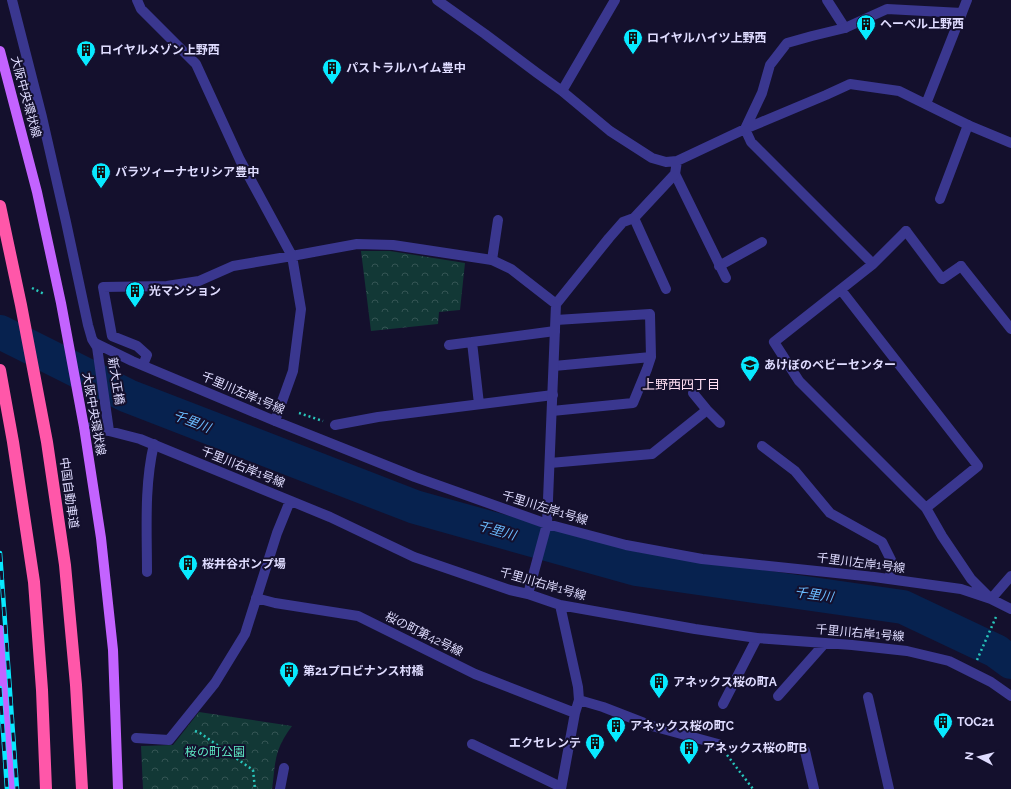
<svg xmlns="http://www.w3.org/2000/svg" width="1011" height="789" font-family="Raleway,'Noto Sans JP',sans-serif">
	<style>
		.park { fill: url(#park-crowns) }
		.lines { fill: none; stroke-linecap: round; stroke-linejoin: round }
		.river { stroke: #07224f; stroke-width: 34 }
		.path { stroke: #28c7bc; stroke-width: 2.5; stroke-dasharray: 2 3; stroke-linecap: butt }
		.lane { stroke: #3a378f; stroke-width: 10 }
		.street { stroke: #3a378f; stroke-width: 10 }
		.primary { stroke: #c363ff; stroke-width: 10 }
		.highway { stroke: #ff57a9; stroke-width: 12 }
		.rail-casing { stroke: #08e9ff; stroke-width: 4.5 }
		.rail { stroke: #14102d; stroke-width: 3; stroke-dasharray: 9; stroke-linecap: butt }
		.highway-bridge { stroke: #ff57a9; stroke-width: 12 }
		.labels { text-anchor: middle; stroke-width: 4; stroke-linejoin: round; paint-order: stroke }
		.poi-label { font-size: 12px; font-weight: bold; fill: #dfdcff; stroke: #14102d; text-anchor: start }
		.street-label { font-size: 12px; fill: #dfdcff; stroke: #14102d }
		.park-label { font-size: 12px; fill: #5ee9c5; stroke: #14102d }
		.neighbourhood-label { font-size: 13px; fill: #ffdef3; stroke: #14102d }
		.water-label { font-size: 13px; font-style: italic; fill: #6abcff; stroke: #14102d }
	</style>
	<defs>
		<pattern id="park-crowns" width="20" height="18" patternUnits="userSpaceOnUse"><rect width="20" height="18" fill="#123836"/><path d="M2 6a3 3 0 1 1 6 0M12 15a3 3 0 1 1 6 0" fill="none" stroke="#345454"/></pattern>
	</defs>
	<rect width="100%" height="100%" fill="#14102d"/>
	<!-- park -->
	<path class="park" d="M361,251H390L465,263L460,310L439,312L438,324L371,331Z
		M199,712L292,726C286,734 281,742 278,751C274,763 274,777 272,789H143L141,746L173,745Z"/>
	<g class="lines">
		<!-- river -->
		<path class="river" d="M0,332L128,396L415,507L636,569L903,607L996,651L1011,662"/>
		<!-- path -->
		<path class="path" d="M32,288L44,294
			M299,413L323,421
			M977,660L996,617
			M195,731L200,733L253,770L255,789
			M727,755L753,789"/>
		<!-- lane -->
		<path class="lane" d="M827,0L845,28
			M675,174L726,278
			M940,199L968,125
			M634,218L666,289
			M906,231L942,279L961,266
			M492,260L498,220
			M719,266L762,242
			M472,342L479,404
			M449,345L555,331
			M554,366L651,357
			M693,393L707,410L720,423
			M552,411L633,403L647,369L651,357L650,314L556,320
			M335,425L378,417L553,395
			M762,446L795,471L830,513L882,542L891,560L890,579
			M550,463L652,454L707,410
			M147,572C147,530 144,486 154,444
			M723,704L757,638
			M472,744L561,787
			M280,789L284,768"/>
		<!-- street -->
		<path class="street" d="M12,0L42,117L66,222L88,325L92,339L97,347L109,431
			M137,0L141,9L196,64L240,160L292,256L233,266L199,281L167,286L103,287L112,336L137,346L147,355L143,365
			M437,0L485,34L537,73L562,91L610,131L652,158L666,162L677,161L745,129L826,95L850,84L899,91L968,125L1011,143
			M562,91L615,0
			M926,104L967,0
			M906,231L873,264L774,342L799,381L926,508L942,536L971,579L991,599L1011,576
			M873,264L751,142L745,129L762,93L770,65L787,43L812,36L845,28L887,9L962,13
			M961,266L1011,329
			M841,290L978,466L926,508
			M95,343L132,361L275,421L415,477L547,524L626,545L702,559L874,577L961,589L991,599L1011,609
			M275,421L293,371L301,309L292,256L357,244L393,245L492,260L511,269L556,304L609,238L623,222L634,218L675,174L677,161
			M84,427L109,431L140,439L330,517L414,557L510,590L528,594L560,605L695,629L757,638L852,645L907,651L949,661L991,682L1011,696
			M528,594L547,524L556,304
			M256,598L275,603L358,616L475,674L575,713
			M560,605L578,687L579,700L575,713L561,789
			M778,696L825,643
			M868,697L889,789
			M579,700L603,707L652,726L718,744
			M136,738L169,740L215,683L245,634L277,533L290,501
			M805,751L814,789"/>
		<!-- primary -->
		<path class="primary" d="M0,51L37,192L61,303L84,427L101,538L113,650L118,789
			M0,630L2,650L12,789"/>
		<!-- highway -->
		<path class="highway" d="M0,370L13,442L34,582L42,690L46,789"/>
		<!-- rail casing -->
		<g class="rail-casing">
			<path id="rail" d="M0,553L17,789
				M0,688L7,789"/>
		</g>
		<!-- rail -->
		<use href="#rail" class="rail"/>
		<!-- highway-bridge -->
		<path class="highway-bridge" d="M0,206L21,305L47,442L65,565L76,685L82,789"/>
	</g>
	<!-- icons -->
	<defs>
		<g id="building-pin" transform="scale(1)"><path d="M0 17L-7.5 6A9.5 9.5 0 1 1 7.5 6Z" fill="#08e9ff" stroke="#14102d"/><path d="M-4-6H4V6H1V3H-1V6H-4ZM-2.5-4.3h1.7v1.8h-1.7ZM.8-4.3h1.7v1.8H.8ZM-2.5-1h1.7V.8h-1.7ZM.8-1h1.7V.8H.8Z" fill="#111"/></g>
		<g id="school-pin" transform="scale(1)"><path d="M0 17L-7.5 6A9.5 9.5 0 1 1 7.5 6Z" fill="#08e9ff" stroke="#14102d"/><path d="M0-5L7-2L0 1L-7-2ZM-4 1L0 2.5L4 1V4Q0 6-4 4Z" fill="#111"/></g>
	</defs>
	<g fill-rule="evenodd">
		<use href="#building-pin" x="866" y="24"/>
		<use href="#building-pin" x="633" y="38"/>
		<use href="#building-pin" x="86" y="50"/>
		<use href="#building-pin" x="332" y="68"/>
		<use href="#building-pin" x="101" y="172"/>
		<use href="#building-pin" x="135" y="291"/>
		<use href="#school-pin" x="750" y="365"/>
		<use href="#building-pin" x="188" y="564"/>
		<use href="#building-pin" x="289" y="671"/>
		<use href="#building-pin" x="659" y="682"/>
		<use href="#building-pin" x="943" y="722"/>
		<use href="#building-pin" x="616" y="726"/>
		<use href="#building-pin" x="595" y="743"/>
		<use href="#building-pin" x="689" y="748"/>
	</g>
	<g class="labels">
		<!-- poi labels -->
		<g class="poi-label">
			<text x="880" y="28">ヘーベル上野西</text>
			<text x="647" y="42">ロイヤルハイツ上野西</text>
			<text x="100" y="54">ロイヤルメゾン上野西</text>
			<text x="346" y="72">パストラルハイム豊中</text>
			<text x="115" y="176">パラツィーナセリシア豊中</text>
			<text x="149" y="295">光マンション</text>
			<text x="764" y="369">あけぼのベビーセンター</text>
			<text x="202" y="568">桜井谷ポンプ場</text>
			<text x="303" y="675">第21プロビナンス村橋</text>
			<text x="673" y="686">アネックス桜の町A</text>
			<text x="957" y="726">TOC21</text>
			<text x="630" y="730">アネックス桜の町C</text>
			<text x="581" y="747" text-anchor="end">エクセレンテ</text>
			<text x="703" y="752">アネックス桜の町B</text>
		</g>
		<!-- street labels -->
		<g class="street-label">
			<text transform="translate(26 97) rotate(75)" y="4">大阪中央環状線</text>
			<text transform="translate(116 381) rotate(81)" y="4">新大正橋</text>
			<text transform="translate(243 393) rotate(23)" y="4">千里川左岸1号線</text>
			<text transform="translate(94 414) rotate(80)" y="4">大阪中央環状線</text>
			<text transform="translate(243 467) rotate(22)" y="4">千里川右岸1号線</text>
			<text transform="translate(69 493) rotate(82)" y="4">中国自動車道</text>
			<text transform="translate(545 508) rotate(17)" y="4">千里川左岸1号線</text>
			<text transform="translate(861 563) rotate(7)" y="4">千里川左岸1号線</text>
			<text transform="translate(543 584) rotate(16)" y="4">千里川右岸1号線</text>
			<text transform="translate(860 633) rotate(5)" y="4">千里川右岸1号線</text>
			<text transform="translate(424 634) rotate(26)" y="4">桜の町第42号線</text>
		</g>
		<!-- park labels -->
		<g class="park-label">
			<text x="215" y="756">桜の町公園</text>
		</g>
		<!-- neighbourhood labels -->
		<g class="neighbourhood-label">
			<text x="681" y="389">上野西四丁目</text>
		</g>
		<!-- water labels -->
		<g class="water-label">
			<text transform="translate(192 421) rotate(21)" y="5">千里川</text>
			<text transform="translate(497 530) rotate(16)" y="5">千里川</text>
			<text transform="translate(814 594) rotate(8)" y="5">千里川</text>
		</g>
	</g>
	<!-- north arrow -->
	<g transform="translate(979 757) rotate(277)" stroke="#14102d" stroke-width="3" paint-order="stroke">
	<path d="M0-3L7 15L0 10L-7 15Z" fill="#dfdcff"/>
	<text y="-6" font-size="11" font-weight="bold" text-anchor="middle" fill="#dfdcff">N</text>
	</g>
</svg>
